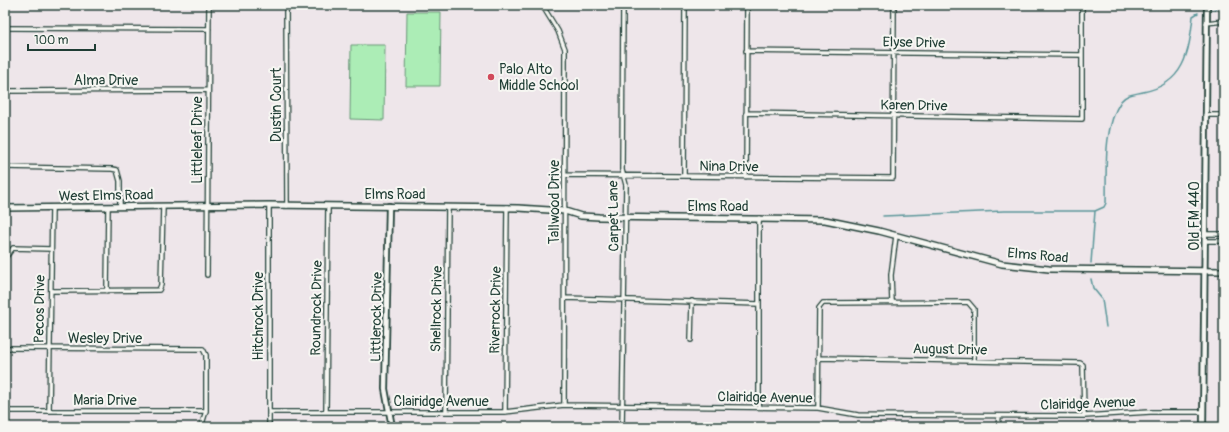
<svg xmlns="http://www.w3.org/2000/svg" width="1229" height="432" font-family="Pangolin,sans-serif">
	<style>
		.green { fill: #acedb6; stroke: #669575 }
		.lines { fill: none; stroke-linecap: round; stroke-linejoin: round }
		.stream { stroke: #5a9699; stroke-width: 1.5 }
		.minor-casing { stroke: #1f3d34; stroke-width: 6 }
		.tertiary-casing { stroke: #1f3d34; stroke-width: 8 }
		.secondary-casing { stroke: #1f3d34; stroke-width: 8 }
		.minor { stroke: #f6f6f2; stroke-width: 3.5 }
		.tertiary { stroke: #f6f6f2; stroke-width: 4.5 }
		.secondary { stroke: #f6f6f2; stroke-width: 5 }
		.poi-dot { fill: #d1495b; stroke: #f6f6f2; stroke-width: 1.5 }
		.labels { text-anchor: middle; stroke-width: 4; stroke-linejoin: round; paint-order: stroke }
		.street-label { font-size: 14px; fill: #1f3d34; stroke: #f6f6f2 }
		.poi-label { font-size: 14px; fill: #1f3d34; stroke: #f6f6f2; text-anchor: start }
	</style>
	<rect width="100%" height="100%" fill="#eee6ea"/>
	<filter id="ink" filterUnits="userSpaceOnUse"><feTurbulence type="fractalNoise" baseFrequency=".025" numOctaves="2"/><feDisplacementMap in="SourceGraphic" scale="8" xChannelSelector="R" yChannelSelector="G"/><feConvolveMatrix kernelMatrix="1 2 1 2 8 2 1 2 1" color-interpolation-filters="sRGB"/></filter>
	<g filter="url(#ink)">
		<!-- green -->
		<path class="green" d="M407,12H441L440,86H406Z
			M351,45H385L384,120L350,119Z"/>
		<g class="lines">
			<!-- stream -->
			<path class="stream" d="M1212,10L1216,9L1219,5
				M883,216L1004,211H1095L1104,207L1106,203C1107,171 1102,130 1121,101C1126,94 1135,94 1143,92C1184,84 1189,54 1193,16L1198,13
				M1091,263L1095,211
				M1091,279L1093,288L1102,299L1106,327"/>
			<!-- minor casing -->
			<g class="minor-casing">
				<path id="minor" d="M286,5L287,206
					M542,5L558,31L565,49L564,405
					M1206,23L1224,21
					M5,28L209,29
					M746,51L1082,55
					M5,91L208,90
					M746,113L1082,119V5
					M1205,115H1224
					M5,167L112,169L117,170L120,181V207
					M565,175L893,178L894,5
					M684,176L685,5
					M746,177L747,5
					M1205,234H1224
					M1205,241H1224
					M5,258L13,248L51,249
					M207,275L209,5
					M51,291L159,290L161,285L163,206
					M107,291L108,207
					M565,298L759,304
					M892,302L891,275L896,236
					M691,340L692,301
					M5,348L203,349L206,355V411L201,427
					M818,358L1080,363L1083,365L1084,416
					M759,407V218
					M818,408L819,308L823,303L968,302L974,309V360
					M5,411H206
					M49,411L52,208
					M326,411L328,206
					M269,412H505L564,405L818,408L858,415L1084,416L1150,412H1203
					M446,412L448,207
					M505,412L507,207
					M269,427V205
					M622,427L626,185L622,170L623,5
					M998,427L999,416"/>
			</g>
			<!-- tertiary casing -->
			<g class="tertiary-casing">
				<path id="tertiary" d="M389,206L385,389L392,427
					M1203,427L1207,5"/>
			</g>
			<!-- secondary casing -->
			<g class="secondary-casing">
				<path id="secondary" d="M5,208L269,205L518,208L565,211L581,216L599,217L825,220L879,231L1002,264L1049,269L1224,271"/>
			</g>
			<!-- minor -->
			<use href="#minor" class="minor"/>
			<!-- tertiary -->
			<use href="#tertiary" class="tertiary"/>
			<!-- secondary -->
			<use href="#secondary" class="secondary"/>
		</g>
	</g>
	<!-- markers -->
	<circle class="poi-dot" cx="491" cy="77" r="4"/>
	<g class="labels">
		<!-- street labels -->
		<g class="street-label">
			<text transform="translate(914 42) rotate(1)" y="5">Elyse Drive</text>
			<text x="106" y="85">Alma Drive</text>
			<text transform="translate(276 105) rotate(-90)" y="5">Dustin Court</text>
			<text transform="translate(914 105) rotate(1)" y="5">Karen Drive</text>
			<text transform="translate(197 140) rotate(-90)" y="5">Littleleaf Drive</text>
			<text transform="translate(729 166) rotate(1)" y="5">Nina Drive</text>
			<text x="395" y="199">Elms Road</text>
			<text transform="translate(106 195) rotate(-1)" y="5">West Elms Road</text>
			<text transform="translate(554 202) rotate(-90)" y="5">Tallwood Drive</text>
			<text x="718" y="211">Elms Road</text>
			<text transform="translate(613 216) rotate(-91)" y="5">Carpet Lane</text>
			<text transform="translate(1194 216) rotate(-90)" y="5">Old FM 440</text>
			<text transform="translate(1038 255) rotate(5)" y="5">Elms Road</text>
			<text transform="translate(316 308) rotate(-89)" y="5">Roundrock Drive</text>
			<text transform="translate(39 309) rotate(-89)" y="5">Pecos Drive</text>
			<text transform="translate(436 309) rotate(-89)" y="5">Shellrock Drive</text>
			<text transform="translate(495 310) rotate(-89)" y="5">Riverrock Drive</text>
			<text transform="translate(258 316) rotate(-90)" y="5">Hitchrock Drive</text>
			<text transform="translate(376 317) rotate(-89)" y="5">Littlerock Drive</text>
			<text x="105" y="343">Wesley Drive</text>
			<text transform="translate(950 349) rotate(1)" y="5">August Drive</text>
			<text transform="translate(765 397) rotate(1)" y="5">Clairidge Avenue</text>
			<text x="105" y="405">Maria Drive</text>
			<text x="441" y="406">Clairidge Avenue</text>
			<text transform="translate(1088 403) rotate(-2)" y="5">Clairidge Avenue</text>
		</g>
		<!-- poi labels -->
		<g class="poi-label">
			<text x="499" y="74">Palo Alto<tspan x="499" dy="16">Middle School</tspan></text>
		</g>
	</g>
	<!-- margin -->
	<rect width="1229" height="432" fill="none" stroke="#f6f6f2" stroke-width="20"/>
	<rect x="10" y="10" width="1209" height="412" fill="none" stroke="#1f3d34" stroke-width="1.5" filter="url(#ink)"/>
	<!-- scale -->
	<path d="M28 44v6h67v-6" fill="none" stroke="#1f3d34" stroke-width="2"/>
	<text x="34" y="44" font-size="12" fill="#1f3d34" stroke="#f6f6f2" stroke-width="3" paint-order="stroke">100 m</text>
</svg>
